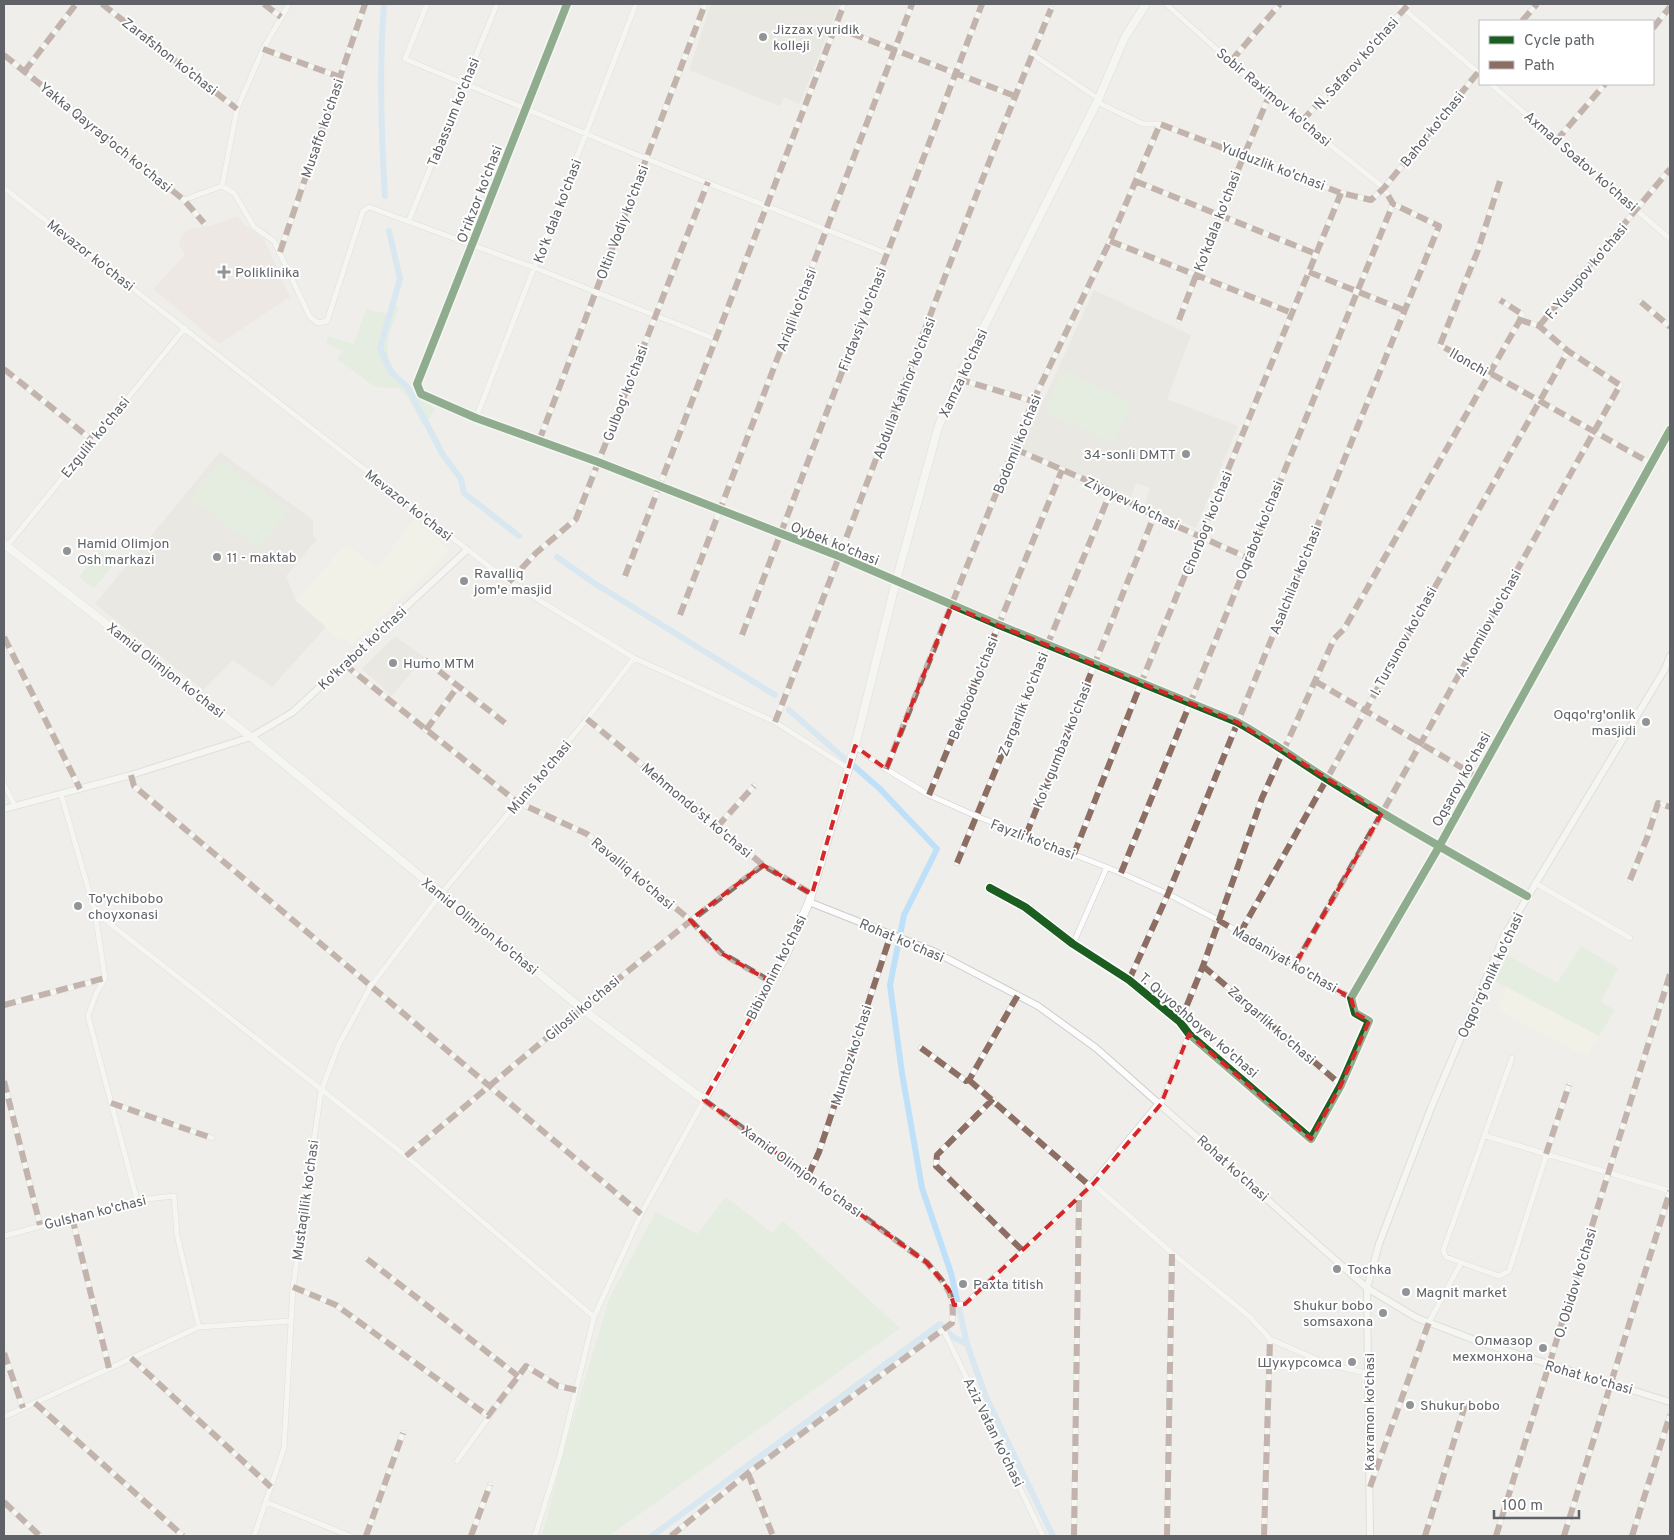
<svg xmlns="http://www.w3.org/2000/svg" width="1674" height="1540" font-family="Overpass,sans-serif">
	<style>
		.commercial { fill: #f7f3e4 }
		.education { fill: #e2e0da }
		.medical { fill: #eae0de }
		.green { fill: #d8ebd6 }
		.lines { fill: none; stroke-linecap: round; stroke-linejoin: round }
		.canal { stroke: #bfe0f9; stroke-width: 6 }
		.minor-casing { stroke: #cbcccc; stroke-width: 6 }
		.tertiary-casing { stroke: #cbcccc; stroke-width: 8 }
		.secondary-casing { stroke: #cacacb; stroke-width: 9 }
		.minor { stroke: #fdfcfc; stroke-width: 5 }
		.tertiary { stroke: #fdfcfc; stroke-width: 6 }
		.secondary { stroke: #fdfcfc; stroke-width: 8 }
		.quiet { stroke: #8d6e63; stroke-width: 6; stroke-dasharray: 12 6; stroke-linecap: butt }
		.cycleway-casing { stroke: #fff; stroke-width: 11 }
		.cycleway { stroke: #1b5e20; stroke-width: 8 }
		.marked { fill: none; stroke: #d62828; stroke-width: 4; stroke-dasharray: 10 6; stroke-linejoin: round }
		.poi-dot { fill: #919496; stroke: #fff; stroke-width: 2 }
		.labels { text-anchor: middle; stroke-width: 4; stroke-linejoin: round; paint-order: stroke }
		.poi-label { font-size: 14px; fill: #5f6368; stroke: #fff; text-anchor: start }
		.street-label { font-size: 14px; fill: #5f6368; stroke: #fff }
	</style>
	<rect width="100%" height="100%" fill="#efeeea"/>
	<!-- commercial -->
	<path class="commercial" d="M415,518L450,551L350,645L344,637L338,640L296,601L346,544L377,568Z
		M1508,987L1599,1036L1587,1057L1497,1009Z"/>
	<!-- education -->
	<path class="education" d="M711,4H839L800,104L784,97L780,106L689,70Z
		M1094,290L1191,335L1167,399L1238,426L1196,528L1144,506L1150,488L1136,483L1131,497L1021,449Z
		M220,452L313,520V536L317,539L286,576L296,601L326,627L272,687L233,660L203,690L95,604Z
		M395,636L424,657L392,696L362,669Z"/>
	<!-- medical -->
	<path class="medical" d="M238,216L245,225L264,239L290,297L219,344L153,289L185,255L179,244L181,236L189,229L210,226Z"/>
	<!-- green -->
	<path class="green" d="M392,303L399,307C395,318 390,330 388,342C383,373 415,391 435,410L423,426L408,397L398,388L375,387L337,359L343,351L326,343L328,336L354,344L366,309L388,314Z
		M1063,371L1132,403L1113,443L1044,411Z
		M220,460L288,510L259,549L191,498Z
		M100,550L116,561L94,589L79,577Z
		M1581,946L1618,968L1601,1002L1615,1010L1599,1036L1495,981L1507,955L1557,983Z
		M726,1197L772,1233L783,1221L900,1328L609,1536H542L568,1436L609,1299L656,1212L697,1234Z"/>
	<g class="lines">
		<!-- canal -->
		<path class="canal" d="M384,4C379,68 381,132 385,196
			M389,231L400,279L380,348L391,372L408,388L443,455L461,479L464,493L519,536
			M557,557L594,583L775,695
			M789,710L846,760
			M855,767L879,788L937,849L904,915L890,985L902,1073L922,1188L951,1273L967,1344L986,1397L1053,1536
			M946,1330L953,1337L967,1344
			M652,1536L940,1324L942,1325"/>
		<!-- minor casing -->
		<g class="minor-casing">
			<path id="minor" d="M102,4L237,109
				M264,4L281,17
				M427,4L405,59L647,159L886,253
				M567,4L417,384L421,394L476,418L598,462L841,557L999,625L1237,722C1268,739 1297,760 1327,779C1392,820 1459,858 1527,896
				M1398,4L1480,74
				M1522,21L1537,4
				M835,27L1015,96
				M1653,28L1670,7
				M263,49L340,77
				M1032,54L1099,99
				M4,55L184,200L204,223
				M1231,61L1280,4
				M24,72L76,4
				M1491,84L1670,239
				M1097,102L1143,124H1160L1341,193L1371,200L1384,188L1480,70
				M1302,121L1409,4
				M1556,141L1605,84
				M1135,181L1316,254
				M1500,181L1478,250L1440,345L1652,464
				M222,186L234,193L254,227L274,241L310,317L318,323L327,321L363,211L369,207L535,268L715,339
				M4,188L509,582L634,658L775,722L849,769
				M184,200L222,186L237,109L263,49L289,4
				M409,220L497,4
				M1110,241L1292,313
				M280,252L365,4
				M1309,272L1406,311
				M1641,302L1670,327
				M1179,320L1219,215L1269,96
				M1539,326L1670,169
				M4,369L92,440
				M958,379L1033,401
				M476,418L636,4
				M539,441L705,4
				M1015,449L1111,491L1154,516L1248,558
				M7,546L185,328
				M625,576L844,4
				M509,582L536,553L576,519L708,182
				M680,615L912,4
				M742,635L982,4
				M4,637L80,789
				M425,660L505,723
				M344,664L517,802L587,834L690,920L721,953L771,982
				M1315,681L1476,776
				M587,719L763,865L812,894
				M775,722C869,485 953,244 1051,9
				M426,730L458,686
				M855,746L886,769L929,795L976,816L1121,873L1168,894L1218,920L1351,998
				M886,769L1033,401L1110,241L1160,124
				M131,775L134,786L641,1214
				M4,784L15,806
				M61,794L95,912L406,1156L594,1317
				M929,795L1062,470
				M717,827L754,786
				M1026,835L1154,516
				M1074,854L1141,683L1341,193
				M957,863L1111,491
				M1121,873L1393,204L1384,188L1269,96L1166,4
				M1630,880L1647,838L1658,803L1670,807
				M1535,883L1630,938
				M990,888L1025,907L1073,944L1129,980L1180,1022L1189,1034L1311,1139L1341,1085L1369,1021L1355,1013L1351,998L1436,852L1670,430
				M95,913L105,978L96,994L88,1016L137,1200
				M1240,933L1568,351
				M1073,944L1107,867
				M1295,965L1382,813L1620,385L1568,351L1539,326L1520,320
				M1203,966L1341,1085
				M1129,980L1168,894L1439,226L1393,204
				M4,1005L105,979
				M1180,1022L1203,966L1262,798L1334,639L1344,629L1520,320L1522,314L1500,300
				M921,1048L966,1081L969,1080L1018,995
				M1512,1058L1443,1251L1446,1257L1499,1276L1509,1271L1569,1085
				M969,1080L1090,1186
				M4,1081L40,1225
				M993,1099L937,1155L936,1166L1023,1251
				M111,1103L212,1138
				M1161,1104L1189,1034
				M1486,1136L1670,1191
				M406,1156C524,1057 640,958 763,865
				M808,1176L819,1152L891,934
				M1093,1184L1172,1253L1250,1317L1270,1339L1327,1364L1370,1374
				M72,1217L109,1368
				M4,1236L137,1200L174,1196L177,1235L199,1327
				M367,1259L518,1376
				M293,1287L336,1305L488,1416
				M954,1305L965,1304L1079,1199L1159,1102
				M943,1329L1043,1536
				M4,1353L23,1408
				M131,1358L271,1487
				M35,1403L183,1536
				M4,1417L199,1327L291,1321
				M457,1461L526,1366L558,1386L576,1390
				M748,1473L773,1536
				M1371,1484L1429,1322L1461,1263
				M4,1502L40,1536
				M266,1502L350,1536
				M254,1536L284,1448L293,1287L321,1091L339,1044L371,986L441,894L587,719L634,658
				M366,1536L403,1433
				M471,1536L490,1485
				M535,1536L560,1455L594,1317L641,1214L704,1100L927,1263C945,1285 956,1292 952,1323L748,1473L671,1536
				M1074,1536L1079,1199
				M1167,1536L1172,1253
				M1264,1536L1270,1339
				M1425,1536L1466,1402
				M1496,1536L1670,974
				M1564,1536L1670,1191
				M1632,1536L1670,1415"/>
		</g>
		<!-- tertiary casing -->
		<g class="tertiary-casing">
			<path id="tertiary" d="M4,809L131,775L251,737L293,712L467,550
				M809,902L933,951L1038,1006L1096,1048L1367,1288L1417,1318L1488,1345L1670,1402
				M1370,1536L1367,1288L1379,1244L1431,1108L1504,936L1665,669L1670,656"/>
		</g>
		<!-- secondary casing -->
		<g class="secondary-casing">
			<path id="secondary" d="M4,544L251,737L581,1008L704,1100L785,957L809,902L855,746L896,581L938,428L958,379L1097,102L1125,37L1146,4"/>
		</g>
		<!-- minor -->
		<use href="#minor" class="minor"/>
		<!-- tertiary -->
		<use href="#tertiary" class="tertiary"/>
		<!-- secondary -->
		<use href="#secondary" class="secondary"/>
		<!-- quiet -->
		<path class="quiet" d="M102,4L237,109
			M264,4L281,17
			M1522,21L1537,4
			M835,27L1015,96
			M1653,28L1670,7
			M263,49L340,77
			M4,55L184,200L204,223
			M1231,61L1280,4
			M24,72L76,4
			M1302,121L1409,4
			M1556,141L1605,84
			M1135,181L1316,254
			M1500,181L1478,250L1440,345L1652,464
			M1110,241L1292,313
			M280,252L365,4
			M1309,272L1406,311
			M1641,302L1670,327
			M1179,320L1219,215L1269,96
			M1539,326L1670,169
			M4,369L92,440
			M958,379L1033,401
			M539,441L705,4
			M1015,449L1111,491L1154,516L1248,558
			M625,576L844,4
			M509,582L536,553L576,519L708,182
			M680,615L912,4
			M742,635L982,4
			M4,637L80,789
			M425,660L505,723
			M344,664L517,802L587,834L690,920L721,953L771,982
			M1315,681L1476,776
			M587,719L763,865L812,894
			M775,722C869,485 953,244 1051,9
			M426,730L458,686
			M886,769L1033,401L1110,241L1160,124L1341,193L1371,200L1384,188L1480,70
			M131,775L134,786L641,1214
			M929,795L1062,470
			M717,827L754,786
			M1026,835L1154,516
			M1074,854L1141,683L1341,193
			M957,863L1111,491
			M1121,873L1393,204L1384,188
			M1630,880L1647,838L1658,803L1670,807
			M1218,920L1351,998
			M1240,933L1568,351
			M1295,965L1382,813L1620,385L1568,351L1539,326L1520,320
			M1203,966L1341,1085
			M1129,980L1168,894L1439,226L1393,204
			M4,1005L105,978
			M1180,1022L1203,966L1262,798L1334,639L1344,629L1520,320L1522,314L1500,300
			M921,1048L966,1081L969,1080L1018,995
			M969,1080L1090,1186
			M4,1081L40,1225
			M993,1099L937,1155L936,1166L1023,1251
			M111,1103L212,1138
			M1546,1154L1569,1085
			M406,1156C524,1057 640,958 763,865
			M808,1176L819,1152L891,934
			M72,1217L109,1368
			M367,1259L518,1376
			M293,1287L336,1305L488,1416L526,1366L558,1386L576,1390
			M4,1353L23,1408
			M131,1358L271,1487
			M35,1403L183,1536
			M748,1473L773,1536
			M1370,1487L1429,1322
			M4,1502L40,1536
			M366,1536L403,1433
			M471,1536L490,1485
			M671,1536L748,1473L952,1323C956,1292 945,1285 927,1263L704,1100
			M1074,1536L1079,1199
			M1167,1536L1172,1253
			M1264,1536L1270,1339
			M1425,1536L1466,1402
			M1496,1536L1670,974
			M1564,1536L1670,1191
			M1632,1536L1670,1415"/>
		<!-- cycleway casing -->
		<g class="cycleway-casing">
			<path id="cycleway" d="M567,4L417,384L421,394L476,418L598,462L841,557L999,625L1237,722C1268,739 1297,760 1327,779C1392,820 1459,858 1527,896
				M990,888L1025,907L1073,944L1129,980L1180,1022L1189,1034L1311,1139L1341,1085L1369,1021L1355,1013L1351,998L1436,852L1670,430"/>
		</g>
		<!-- cycleway -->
		<use href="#cycleway" class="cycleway"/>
	</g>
	<!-- marked area -->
	<path d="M0 0H1674V1540H0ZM951,606L1237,722L1382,813L1295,965L1351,998L1355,1013L1369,1021L1341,1085L1311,1139L1189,1034L1161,1104L1093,1184L965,1304L954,1305L949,1290L927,1263L704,1100L771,982L721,953L690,920L763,865L812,894L855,746L886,769Z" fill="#efeeea" fill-opacity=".55" fill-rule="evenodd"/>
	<path class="marked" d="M951,606L1237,722L1382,813L1295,965L1351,998L1355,1013L1369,1021L1341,1085L1311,1139L1189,1034L1161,1104L1093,1184L965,1304L954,1305L949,1290L927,1263L704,1100L771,982L721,953L690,920L763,865L812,894L855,746L886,769Z"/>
	<!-- markers -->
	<g class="poi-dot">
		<circle cx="763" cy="37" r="5"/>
		<path d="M221.5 264.5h5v5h5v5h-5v5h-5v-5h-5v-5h5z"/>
		<circle cx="1186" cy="454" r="5"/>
		<circle cx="67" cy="551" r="5"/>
		<circle cx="217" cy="557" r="5"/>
		<circle cx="464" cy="581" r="5"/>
		<circle cx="393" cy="663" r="5"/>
		<circle cx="1646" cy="722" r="5"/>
		<circle cx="78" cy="906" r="5"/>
		<circle cx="1337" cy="1269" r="5"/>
		<circle cx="963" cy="1284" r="5"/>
		<circle cx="1406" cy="1292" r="5"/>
		<circle cx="1383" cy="1313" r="5"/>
		<circle cx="1543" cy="1348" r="5"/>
		<circle cx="1352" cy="1362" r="5"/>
		<circle cx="1410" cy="1405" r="5"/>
	</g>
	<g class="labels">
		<!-- poi labels -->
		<g class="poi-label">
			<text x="773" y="34">Jizzax yuridik<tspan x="773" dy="16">kolleji</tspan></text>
			<text x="235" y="277">Poliklinika</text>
			<text x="1176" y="459" text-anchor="end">34-sonli DMTT</text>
			<text x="77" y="548">Hamid Olimjon<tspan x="77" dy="16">Osh markazi</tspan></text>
			<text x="227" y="562">11 - maktab</text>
			<text x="474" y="578">Ravalliq<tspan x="474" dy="16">jom'e masjid</tspan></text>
			<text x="403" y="668">Humo MTM</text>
			<text x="1636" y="719" text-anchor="end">Oqqo'rg'onlik<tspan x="1636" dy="16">masjidi</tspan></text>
			<text x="88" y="903">To'ychibobo<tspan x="88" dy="16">choyxonasi</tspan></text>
			<text x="1347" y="1274">Tochka</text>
			<text x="973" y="1289">Paxta titish</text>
			<text x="1416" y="1297">Magnit market</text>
			<text x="1373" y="1310" text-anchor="end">Shukur bobo<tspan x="1373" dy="16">somsaxona</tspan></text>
			<text x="1533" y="1345" text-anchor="end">Олмазор<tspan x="1533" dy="16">мехмонхона</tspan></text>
			<text x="1342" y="1367" text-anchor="end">Шукурсомса</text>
			<text x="1420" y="1410">Shukur bobo</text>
		</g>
		<!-- street labels -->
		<g class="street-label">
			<text transform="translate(170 56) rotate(38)" y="5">Zarafshon ko’chasi</text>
			<text transform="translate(1356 63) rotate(-48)" y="5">N. Safarov ko'chasi</text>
			<text transform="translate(1274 97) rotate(40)" y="5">Sobir Raximov ko'chasi</text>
			<text transform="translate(453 112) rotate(-68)" y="5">Tabassum ko'chasi</text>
			<text transform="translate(322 128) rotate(-71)" y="5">Musaffo ko'chasi</text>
			<text transform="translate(1432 129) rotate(-51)" y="5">Bahor ko'chasi</text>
			<text transform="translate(106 137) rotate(39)" y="5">Yakka Qayrag'och ko'chasi</text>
			<text transform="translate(1581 161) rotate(41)" y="5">Axmad Soatov ko'chasi</text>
			<text transform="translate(1273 166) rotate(21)" y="5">Yulduzlik ko'chasi</text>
			<text transform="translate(479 194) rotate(-69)" y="5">O'rikzor ko'chasi</text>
			<text transform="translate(557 211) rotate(-69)" y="5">Ko'k dala ko'chasi</text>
			<text transform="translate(1217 221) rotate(-69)" y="5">Ko'kdala ko'chasi</text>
			<text transform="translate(622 222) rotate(-69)" y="5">Oltin Vodiy ko'chasi</text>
			<text transform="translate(91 255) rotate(38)" y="5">Mevazor ko'chasi</text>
			<text transform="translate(1586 271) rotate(-50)" y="5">F. Yusupov ko'chasi</text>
			<text transform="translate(796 310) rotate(-69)" y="5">Ariqli ko'chasi</text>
			<text transform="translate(862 319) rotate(-69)" y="5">Firdavsiy ko'chasi</text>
			<text transform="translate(1469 362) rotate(30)" y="5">Ilonchi</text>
			<text transform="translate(963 373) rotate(-65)" y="5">Xamza ko'chasi</text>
			<text transform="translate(904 388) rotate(-69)" y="5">Abdulla Kahhor ko'chasi</text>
			<text transform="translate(625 393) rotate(-69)" y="5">Gulbog' ko'chasi</text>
			<text transform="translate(95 437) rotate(-51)" y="5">Ezgulik ko'chasi</text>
			<text transform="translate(1017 444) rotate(-68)" y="5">Bodomli ko'chasi</text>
			<text transform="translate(1132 503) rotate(26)" y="5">Ziyoyev ko'chasi</text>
			<text transform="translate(409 505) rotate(38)" y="5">Mevazor ko'chasi</text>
			<text transform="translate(1207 523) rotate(-68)" y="5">Chorbog' ko'chasi</text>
			<text transform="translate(1259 530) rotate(-68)" y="5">Oqrabot ko'chasi</text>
			<text transform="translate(835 543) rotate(22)" y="5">Oybek ko'chasi</text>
			<text transform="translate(1295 580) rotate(-68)" y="5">Asalchilar ko'chasi</text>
			<text transform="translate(1488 623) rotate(-61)" y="5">A. Komilov ko'chasi</text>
			<text transform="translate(1403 641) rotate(-61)" y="5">I. Tursunov ko'chasi</text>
			<text transform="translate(362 648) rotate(-43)" y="5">Ko'krabot ko'chasi</text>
			<text transform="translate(166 670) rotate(38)" y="5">Xamid Olimjon ko'chasi</text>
			<text transform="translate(973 688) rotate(-68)" y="5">Bekobod ko'chasi</text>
			<text transform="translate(1023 704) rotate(-68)" y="5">Zargarlik ko'chasi</text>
			<text transform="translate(1062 745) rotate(-68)" y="5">Ko'k gumbaz ko'chasi</text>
			<text transform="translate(539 777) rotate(-50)" y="5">Munis ko'chasi</text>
			<text transform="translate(1461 779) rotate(-61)" y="5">Oqsaroy ko'chasi</text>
			<text transform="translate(697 810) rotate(40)" y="5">Mehmondo'st ko'chasi</text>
			<text transform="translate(1033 839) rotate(21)" y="5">Fayzli ko'chasi</text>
			<text transform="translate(633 873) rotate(40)" y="5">Ravalliq ko'chasi</text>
			<text transform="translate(480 926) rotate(39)" y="5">Xamid Olimjon ko'chasi</text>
			<text transform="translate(902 940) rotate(23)" y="5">Rohat ko'chasi</text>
			<text transform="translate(1285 959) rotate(30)" y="5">Madaniyat ko'chasi</text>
			<text transform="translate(776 967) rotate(-63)" y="5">Bibixonim ko'chasi</text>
			<text transform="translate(1490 975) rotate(-65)" y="5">Oqqo'rg'onlik ko'chasi</text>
			<text transform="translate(582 1008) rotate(-40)" y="5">Gilosli ko'chasi</text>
			<text transform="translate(1199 1025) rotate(41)" y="5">T. Quyoshboyev ko'chasi</text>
			<text transform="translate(1272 1025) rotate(41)" y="5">Zargarlik ko'chasi</text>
			<text transform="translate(851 1055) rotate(-72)" y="5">Mumtoz ko'chasi</text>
			<text transform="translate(1233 1168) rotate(42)" y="5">Rohat ko'chasi</text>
			<text transform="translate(802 1171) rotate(36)" y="5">Xamid Olimjon ko'chasi</text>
			<text transform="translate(305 1200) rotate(-82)" y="5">Mustaqillik ko'chasi</text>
			<text transform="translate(95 1212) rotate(-14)" y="5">Gulshan ko'chasi</text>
			<text transform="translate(1575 1283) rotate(-73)" y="5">O. Obidov ko'chasi</text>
			<text transform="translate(1589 1377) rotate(16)" y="5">Rohat ko'chasi</text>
			<text transform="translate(1369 1412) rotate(-90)" y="5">Kaxramon ko'chasi</text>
			<text transform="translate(994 1432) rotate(64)" y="5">Aziz Vatan ko'chasi</text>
		</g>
	</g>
	<!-- border -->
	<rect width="1674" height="1540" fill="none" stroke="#5f6368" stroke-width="10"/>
	<!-- legend -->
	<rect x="1479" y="20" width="175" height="65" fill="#ffffff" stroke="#bfc1c3"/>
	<rect x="1489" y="36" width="25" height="8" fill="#1b5e20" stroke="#bfc1c3"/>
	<text x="1524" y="45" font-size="15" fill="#5f6368">Cycle path</text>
	<rect x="1489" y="61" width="25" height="8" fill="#8d6e63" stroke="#bfc1c3"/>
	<text x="1524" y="70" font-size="15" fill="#5f6368">Path</text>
	<!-- scale -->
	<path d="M1494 1510v8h85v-8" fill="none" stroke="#5f6368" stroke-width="2.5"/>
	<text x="1502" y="1510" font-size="15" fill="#5f6368" stroke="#ffffff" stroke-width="4" paint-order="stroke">100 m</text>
</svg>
